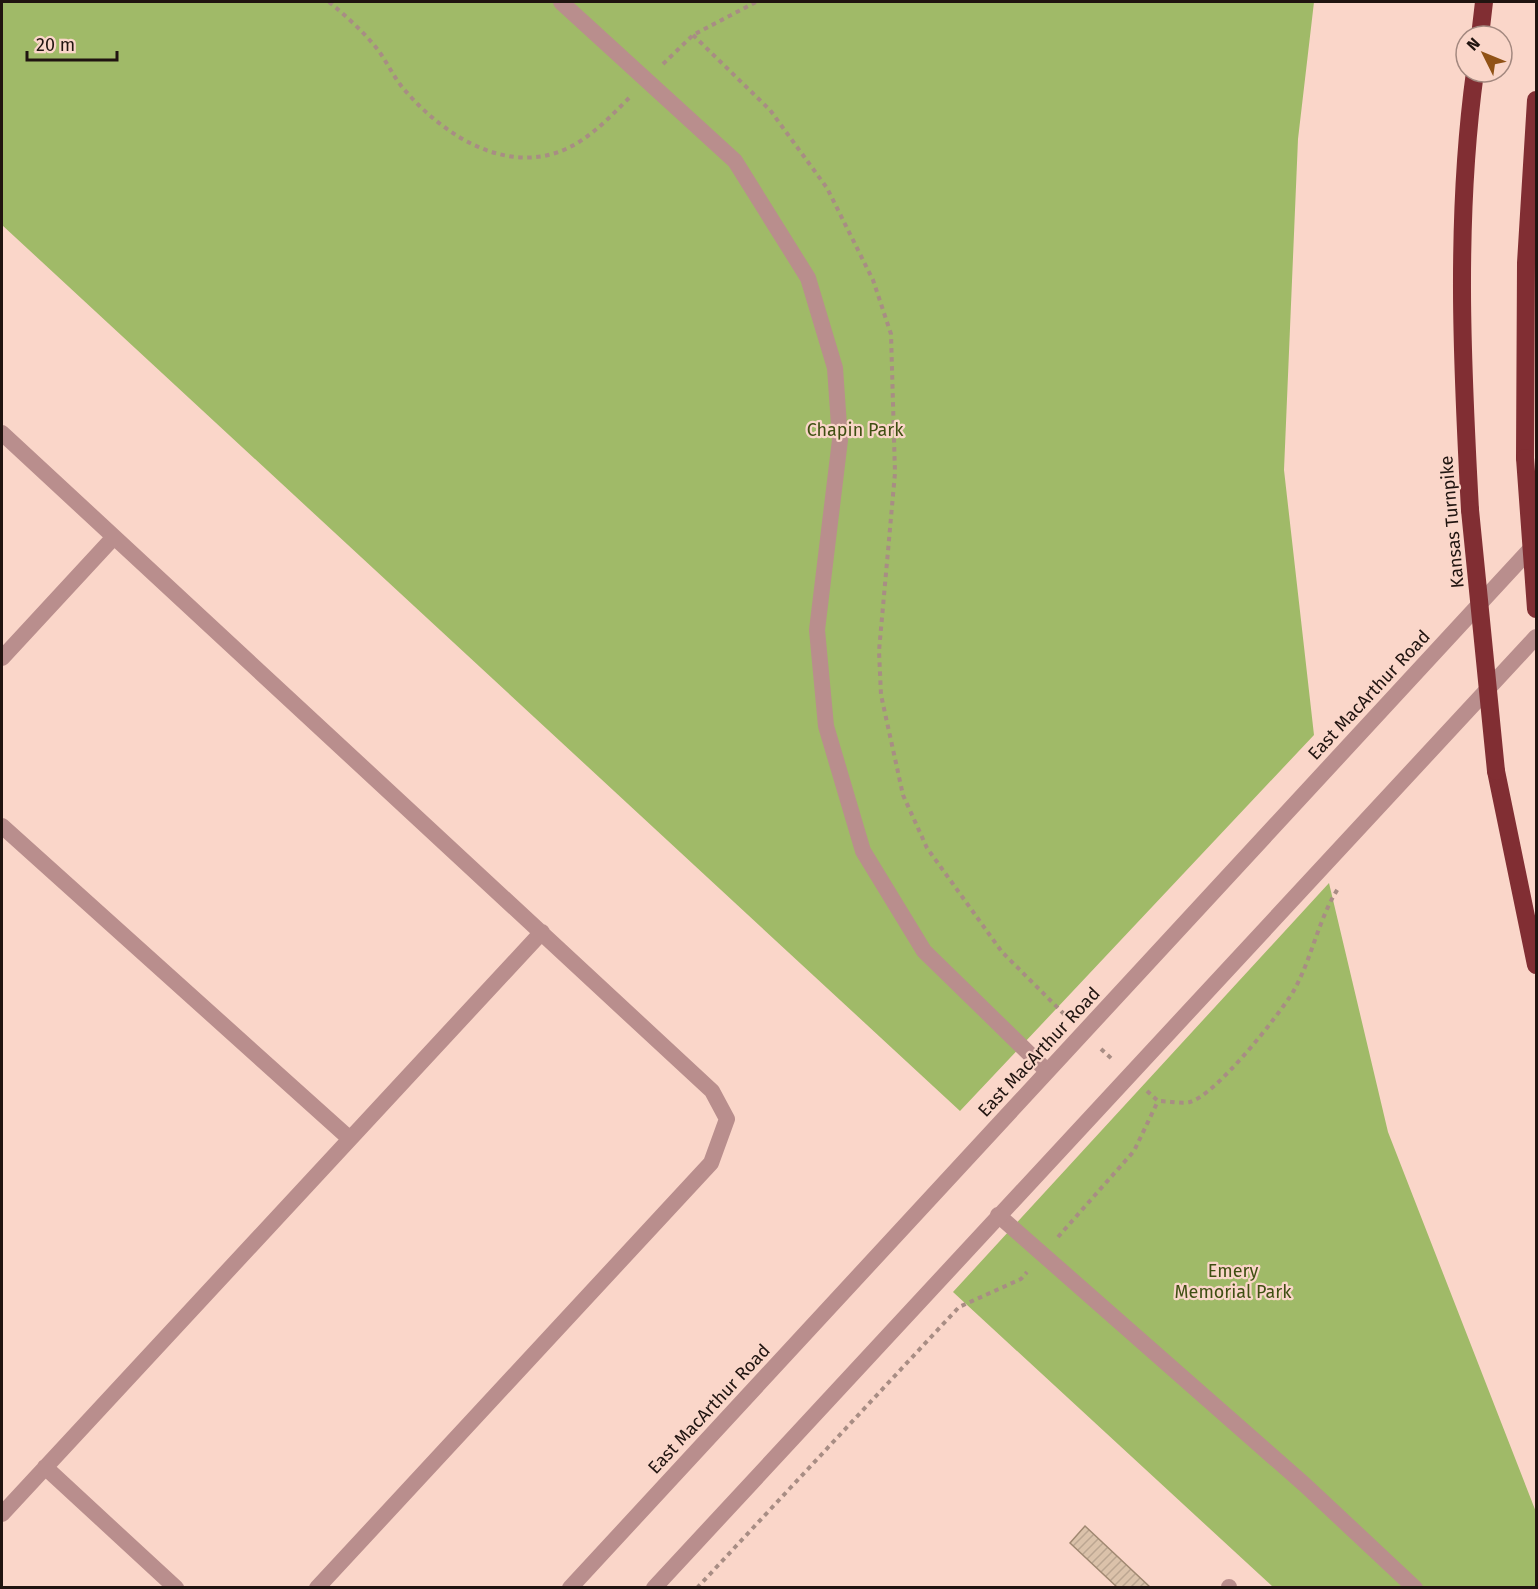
<svg xmlns="http://www.w3.org/2000/svg" width="1538" height="1589" font-family="'Fira Sans',sans-serif">
	<style>
		.park { fill: #a0ba68 }
		.building { fill: url(#building-hatch); stroke: #a08871; stroke-width: 1.5 }
		.lines { fill: none; stroke-linecap: round; stroke-linejoin: round }
		.path { stroke: #a88d84; stroke-width: 4; stroke-dasharray: 4.5 4.5; stroke-linecap: butt }
		.service { stroke: #b98e8d; stroke-width: 16 }
		.minor { stroke: #b98e8d; stroke-width: 16 }
		.tertiary { stroke: #b98e8d; stroke-width: 16 }
		.motorway { stroke: #812e33; stroke-width: 18 }
		.motorway-bridge { stroke: #812e33; stroke-width: 18 }
		.labels { text-anchor: middle; stroke-width: 4.5; stroke-linejoin: round; paint-order: stroke }
		.park-label { font-size: 18px; fill: #3f4f12; stroke: #fad6c9 }
		.street-label { font-size: 18px; fill: #201410; stroke: #fad6c9 }
	</style>
	<defs>
		<pattern id="building-hatch" width="6" height="6" patternUnits="userSpaceOnUse" patternTransform="scale(1.5)"><rect width="6" height="6" fill="#dbc2aa"/><path d="M-1 1l2-2M0 6l6-6M5 7l2-2" fill="none" stroke="#bca691"/></pattern>
	</defs>
	<rect width="100%" height="100%" fill="#fad6c9"/>
	<!-- park -->
	<path class="park" d="M2,2H1314L1298,139L1284,470L1314,735L960,1111L2,225Z
		M1329,883L1388,1132L1536,1512V1587H1273L953,1292Z"/>
	<!-- building -->
	<path class="building" d="M1085,1526L1151,1588H1118L1070,1543Z"/>
	<g class="lines">
		<!-- path -->
		<path class="path" d="M329,2C346,16 364,32 378,50C387,62 393,76 403,88C445,138 515,182 579,142C598,130 614,113 630,97
			M693,35L770,110L827,188L873,280L891,334L895,473L879,651L881,695L903,795L927,848L1002,952L1067,1017
			M663,64L693,35L756,2
			M1101,1049L1113,1060
			M1147,1091L1158,1101C1168,1101 1182,1104 1190,1102C1217,1094 1278,1016 1293,992C1312,959 1318,919 1339,887
			M1058,1237L1134,1151L1158,1101
			M697,1588L959,1307L1021,1279L1027,1272"/>
		<!-- service -->
		<path class="service" d="M2,433L712,1091L727,1119L711,1163L317,1588
			M2,658L114,537
			M2,826L350,1139
			M998,1215L1305,1485L1415,1588
			M45,1467L176,1588
			M2,1514L542,932
			M1229,1588V1587"/>
		<!-- minor -->
		<path class="minor" d="M561,2L735,161L808,278L835,368L840,440L817,630L826,726L863,851L924,951L1047,1071"/>
		<!-- tertiary -->
		<path class="tertiary" d="M570,1588L1536,543
			M654,1588L1536,637"/>
		<!-- motorway -->
		<path class="motorway" d="M1480,36L1484,2
			M1525,458L1526,263L1536,100
			M1470,510C1462,364 1455,218 1475,72
			M1496,771L1536,965"/>
		<!-- motorway-bridge -->
		<path class="motorway-bridge" d="M1525,458L1536,609
			M1470,510L1496,771"/>
	</g>
	<g class="labels">
		<!-- park labels -->
		<g class="park-label">
			<text x="855" y="436">Chapin Park</text>
			<text x="1233" y="1277">Emery<tspan x="1233" dy="21">Memorial Park</tspan></text>
		</g>
		<!-- street labels -->
		<g class="street-label">
			<text transform="translate(1452 522) rotate(-95)" y="6">Kansas Turnpike</text>
			<text transform="translate(1369 695) rotate(-47)" y="6">East MacArthur Road</text>
			<text transform="translate(1039 1052) rotate(-47)" y="6">East MacArthur Road</text>
			<text transform="translate(709 1409) rotate(-47)" y="6">East MacArthur Road</text>
		</g>
	</g>
	<!-- border -->
	<rect width="1538" height="1589" fill="none" stroke="#201410" stroke-width="6"/>
	<!-- north arrow -->
	<g transform="translate(1484 54) rotate(313)"><circle r="28" fill="#fad6c9" stroke="#a3887f" stroke-width="1.5"/>
	<path d="M0-4.5L10 22L0 15L-10 22Z" fill="#905216"/>
	<text y="-9" font-size="16" font-weight="bold" text-anchor="middle" fill="#201410">N</text>
	</g>
	<!-- scale -->
	<path d="M27 51v9h90v-9" fill="none" stroke="#201410" stroke-width="3"/>
	<text x="36" y="51" font-size="18" fill="#201410" stroke="#fad6c9" stroke-width="4.5" paint-order="stroke">20 m</text>
</svg>
